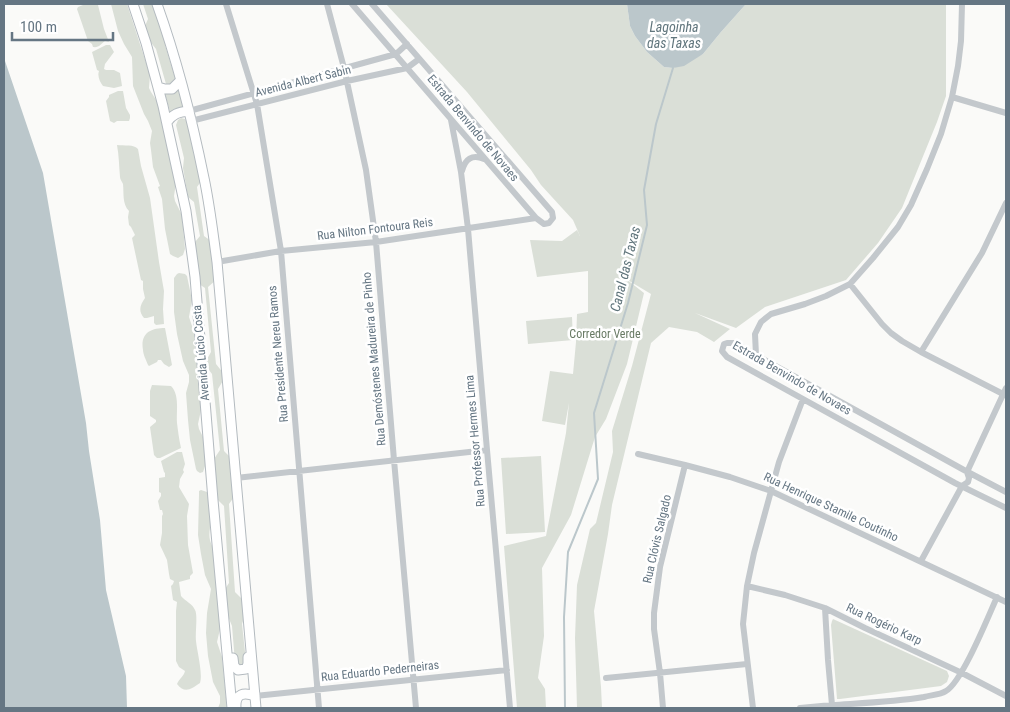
<svg xmlns="http://www.w3.org/2000/svg" width="1010" height="712" font-family="'Roboto Condensed',sans-serif">
	<style>
		.green { fill: #dadfd7 }
		.water { fill: #bbc7cb }
		.lines { fill: none; stroke-linecap: round; stroke-linejoin: round }
		.stream { stroke: #bbc7cb; stroke-width: 2 }
		.secondary-casing { stroke: #b3babf; stroke-width: 11 }
		.street { stroke: #c3c8cc; stroke-width: 6 }
		.secondary { stroke: #fff; stroke-width: 9 }
		.labels { text-anchor: middle; stroke-width: 5; stroke-linejoin: round; paint-order: stroke }
		.street-label { font-size: 12px; fill: #657683; stroke: #fff }
		.park-label { font-size: 12px; fill: #687a64; stroke: #fff }
		.water-label { font-size: 14px; font-style: italic; fill: #60757c; stroke: #fff }
	</style>
	<rect width="100%" height="100%" fill="#fafaf8"/>
	<!-- green -->
	<path class="green" d="M111,4H127L150,75L149,88L151,92L160,106L176,183L174,196L175,201L182,215L185,249L183,255L178,258L173,256L170,254L165,229L162,199L158,187L160,186L153,167L151,150L150,143L152,131L148,121L144,114L133,86L132,57L124,44L118,31Z
		M143,4H154L165,35V45L176,81L174,85H168L166,84L156,49L149,40L145,26L148,19Z
		M386,4H627L630,26L635,36L647,52L664,67L673,68L703,54L721,32L746,4H946V96L937,122L902,208L878,243L846,280L765,307L736,328L695,313L730,329L714,342L697,332L669,327L651,343L612,505L608,534L594,611L601,687L602,708H577L575,638L577,585L590,529L596,523L613,452L612,431L632,366L651,294L626,279L644,293L627,364L606,419L595,437L571,515L542,568L544,636L538,678L545,689L546,708H517L504,546L546,536L566,433L569,403L565,425L542,421L550,371L573,374L576,342L577,314L588,312V271L537,277L530,240L562,241L577,230L580,236L573,220L541,185L531,170L467,92Z
		M83,5H98L104,29L109,42L105,41C101,44 99,48 93,47L92,44L88,41L77,9L78,7Z
		M106,45H110L114,52L105,64L104,69L106,70H114L120,73L122,86L114,88L103,86C100,82 97,76 99,71L97,70L92,52Z
		M180,89L187,109L171,115L165,94L174,93Z
		M118,91H123L126,108L130,115V118L129,121H117L114,123L110,121L106,101L109,97V95Z
		M181,118L185,119L187,122L194,155L199,165L202,180L197,187L204,236L211,241L216,280L208,287L216,364L224,374V379L218,389L224,451L231,458L234,497L229,504L235,592L243,600L245,615L242,624L246,661L242,665H240L235,662L232,626L228,616L225,589L229,583L224,506L218,500L214,459L220,450L212,374L206,366V361L211,352L205,288L199,284L195,242L200,236L194,202L188,197L183,168L184,158L176,125L178,120Z
		M117,145C124,146 134,144 138,149L141,166L150,198L159,262L164,291L163,309L164,324L156,325L154,323V316L147,318H144C138,311 140,305 145,298L143,289V281L141,280L132,238L135,235L131,227L129,225L128,217L129,211C122,204 124,193 123,184C122,182 120,179 120,177C119,166 119,156 117,145Z
		M179,273L185,274L187,276L192,300L189,317L194,332L201,410L198,424L199,429L203,437L205,455V466L203,472L200,473L197,471L196,469L190,440L188,420L186,393L189,382V375L183,361L177,334L174,312V278L177,274Z
		M572,317L573,340L528,344L526,321Z
		M165,328L172,365L169,367L164,364L161,360H158L157,362L149,366L148,365C146,360 143,354 143,350C140,333 151,328 165,328Z
		M152,385L171,386C180,395 176,411 177,423C178,431 179,439 181,448L160,458H157L154,455L150,427L156,422V420L150,416V391Z
		M177,452H182L185,464L183,470L184,472L180,479L179,487L189,504L187,516L188,545L193,573L190,576V579L179,582L181,596C185,601 193,604 195,610C198,615 195,633 196,641C197,651 203,674 200,683C191,689 185,694 177,684C179,679 184,676 185,671L179,667L176,661V611L177,602L173,600L171,586L173,584L174,581L170,579L169,574L167,560L160,545L162,533V516L163,514L162,510H160L158,501L161,496V493L159,492V478L165,477V473L164,472L161,461Z
		M541,456L545,532L506,534L501,458Z
		M201,490L207,492C210,501 211,511 211,520C210,532 207,536 213,548L220,629L217,642L222,657L227,708H218L220,703V696L213,682L208,656L206,633L207,613L211,589L205,575L201,554L198,535L199,495V491Z
		M833,619L947,671L949,676L947,682L941,686L840,699H837L831,625L832,621Z"/>
	<!-- water -->
	<path class="water" d="M627,4H746L721,32L703,54L684,66L673,68L664,67L647,52L635,36L630,26Z
		M4,58L43,173L86,423L89,451L100,520L106,590L126,676L127,708H4Z"/>
	<g class="lines">
		<!-- stream -->
		<path class="stream" d="M565,708L564,617L568,552L598,479L594,413L628,303L647,225L644,190L656,124L673,68"/>
		<!-- secondary casing -->
		<g class="secondary-casing">
			<path id="secondary" d="M133,4L146,43L163,106L186,211L195,277L213,500L232,708
				M157,4C177,60 192,119 204,178C210,206 213,234 217,262L256,708
				M158,87L165,89H172L180,81
				M167,122C173,114 178,112 189,111
				M233,658L234,666L238,670L246,669L248,664V657
				M236,708C235,693 244,692 255,696"/>
		</g>
		<!-- street -->
		<path class="street" d="M226,4L257,104L281,251L319,708
			M327,4L344,68L366,170L376,242L394,460L416,708
			M352,4L536,218L544,224L549,223L553,218L552,212L372,4
			M952,97L1006,113
			M189,111L396,54L407,44
			M451,120L461,172L468,229L487,450L510,708
			M191,121L347,81L407,68L419,59
			M462,171C465,159 472,154 484,159
			M217,262L281,251L376,242L536,218
			M850,284L882,324L891,333L902,341L921,352L1005,395
			M921,352L982,253L1006,203
			M756,355L755,334L761,322L771,314L805,304L826,296L850,284L873,258L898,227L911,205L927,169L941,134L952,97L958,66L961,41L962,4
			M638,454L685,465L730,477L771,491L1006,602
			M236,478L487,450
			M1006,492L964,470L734,343H727L724,344L722,351L727,357L955,483L1006,508
			M921,561L962,486L968,482L969,478L967,472L1006,388
			M747,586L785,595L825,608L865,628L962,673L1006,696
			M825,608L828,660L832,705C863,703 894,702 924,697C931,695 940,695 946,691C962,682 988,617 997,597
			M606,678L747,664
			M255,696L507,670
			M663,708L660,673L654,629V613L660,567L685,465
			M753,708L743,624L747,586L754,553L779,462L803,399
			M800,708L832,705"/>
		<!-- secondary -->
		<use href="#secondary" class="secondary"/>
	</g>
	<g class="labels">
		<!-- street labels -->
		<g class="street-label">
			<text transform="translate(303 81) rotate(-14)" y="4">Avenida Albert Sabin</text>
			<text transform="translate(473 128) rotate(50)" y="4">Estrada Benvindo de Novaes</text>
			<text transform="translate(375 229) rotate(-7)" y="4">Rua Nilton Fontoura Reis</text>
			<text transform="translate(201 353) rotate(-95)" y="4">Avenida Lúcio Costa</text>
			<text transform="translate(278 354) rotate(-95)" y="4">Rua Presidente Nereu Ramos</text>
			<text transform="translate(374 359) rotate(-95)" y="4">Rua Demóstenes Madureira de Pinho</text>
			<text transform="translate(792 378) rotate(30)" y="4">Estrada Benvindo de Novaes</text>
			<text transform="translate(475 441) rotate(-95)" y="4">Rua Professor Hermes Lima</text>
			<text transform="translate(831 507) rotate(25)" y="4">Rua Henrique Stamile Coutinho</text>
			<text transform="translate(657 539) rotate(-77)" y="4">Rua Clóvis Salgado</text>
			<text transform="translate(884 624) rotate(25)" y="4">Rua Rogério Karp</text>
			<text transform="translate(380 671) rotate(-6)" y="4">Rua Eduardo Pederneiras</text>
		</g>
		<!-- park labels -->
		<g class="park-label">
			<text x="605" y="338">Corredor Verde</text>
		</g>
		<!-- water labels -->
		<g class="water-label">
			<text x="674" y="32">Lagoinha<tspan x="674" dy="16">das Taxas</tspan></text>
			<text transform="translate(625 269) rotate(-76)" y="5">Canal das Taxas</text>
		</g>
	</g>
	<!-- border -->
	<rect width="1010" height="712" fill="none" stroke="#657683" stroke-width="10"/>
	<!-- scale -->
	<path d="M12 32v8h101v-8" fill="none" stroke="#657683" stroke-width="2.5"/>
	<text x="20" y="32" font-size="15" fill="#657683" stroke="#ffffff" stroke-width="4" paint-order="stroke">100 m</text>
</svg>
